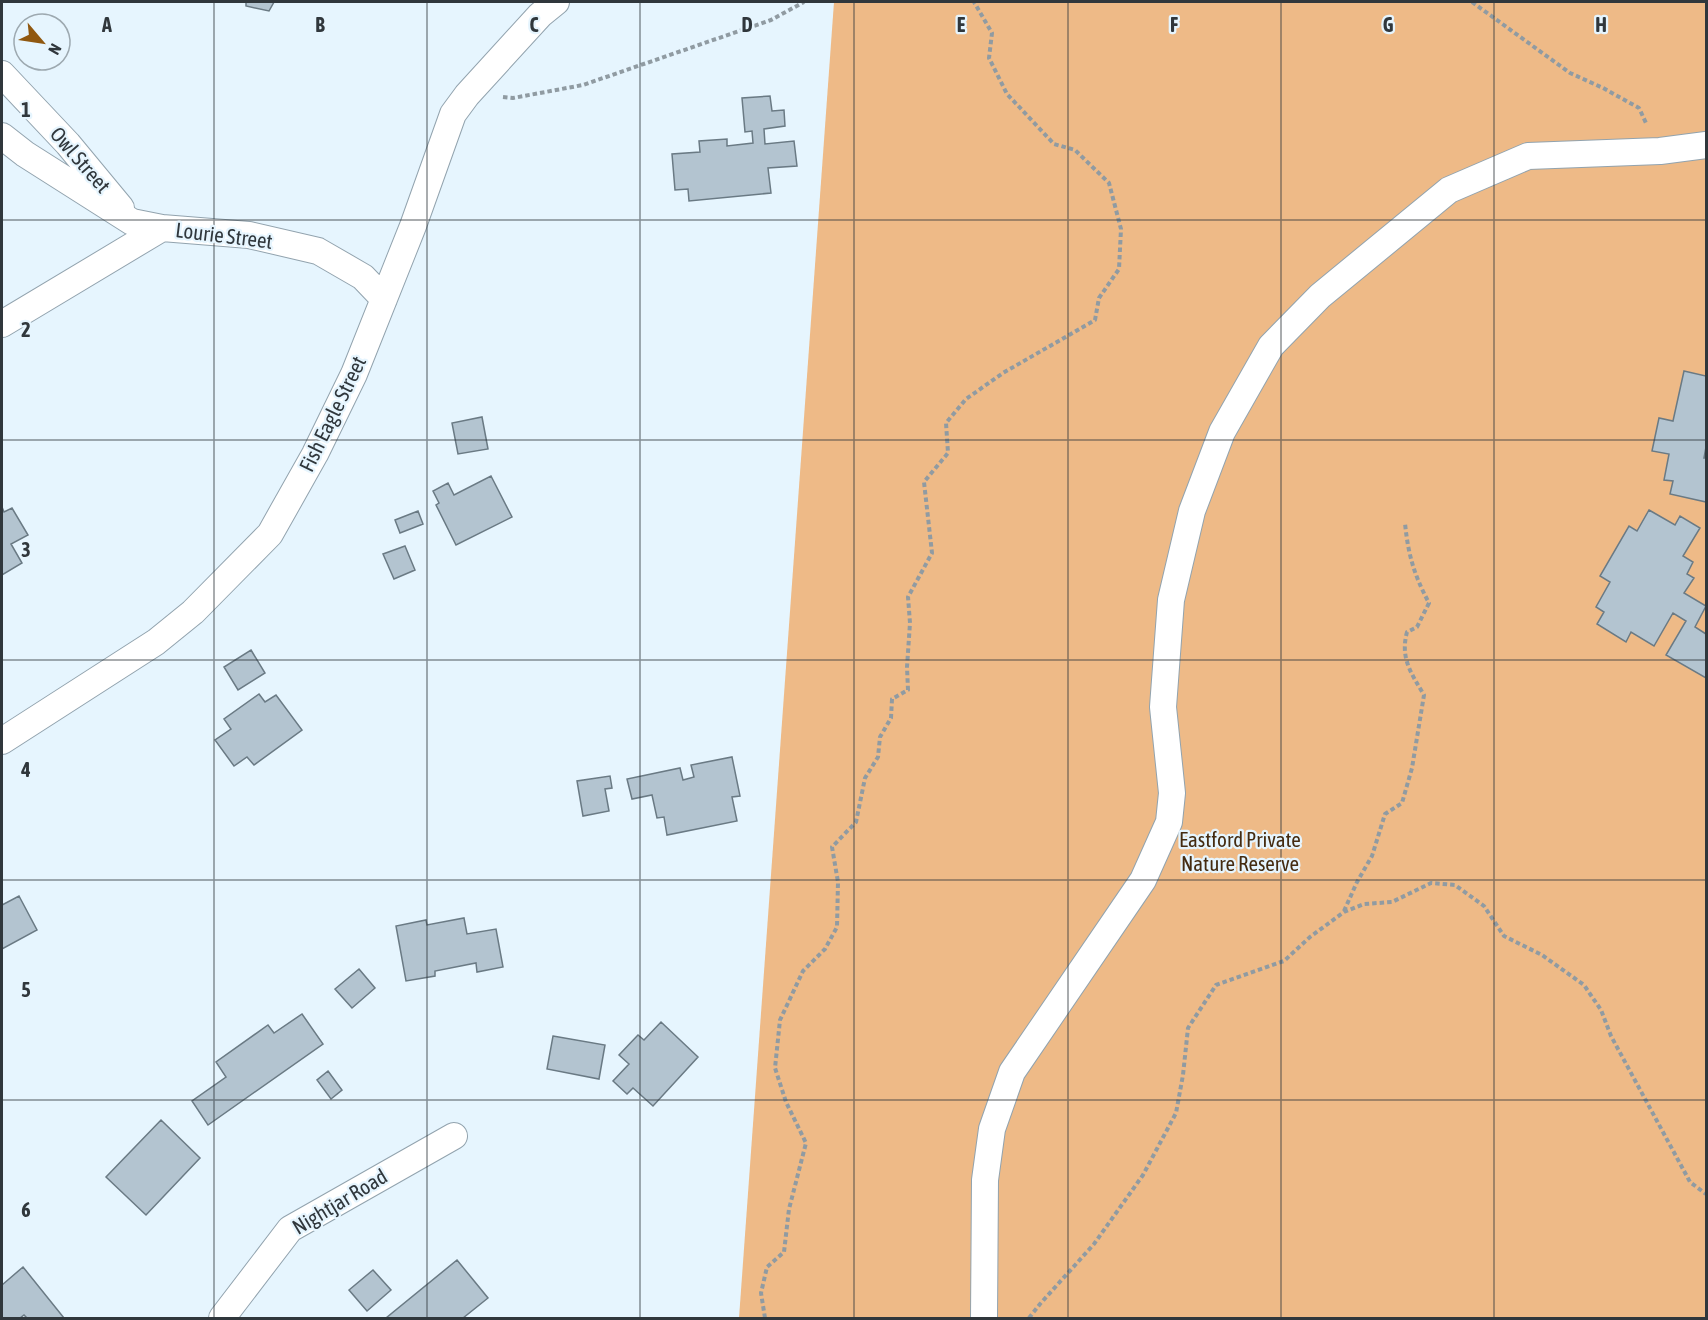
<svg xmlns="http://www.w3.org/2000/svg" width="1708" height="1320" font-family="'Asap Condensed',sans-serif">
	<style>
		.green { fill: #eeba87 }
		.building { fill: #b3c4d0; stroke: #6a7a84; stroke-width: 1.5 }
		.lines { fill: none; stroke-linecap: round; stroke-linejoin: round }
		.minor-casing { stroke: #92a3ae; stroke-width: 28 }
		.path { stroke: #909ba2; stroke-width: 4; stroke-dasharray: 4.5 3; stroke-linecap: butt }
		.minor { stroke: #fff; stroke-width: 26 }
		.grid { fill: none; stroke: #30373c; stroke-width: 1.5; stroke-opacity: 0.55 }
		.labels { text-anchor: middle; stroke-width: 4.5; stroke-linejoin: round; paint-order: stroke }
		.street-label { font-size: 21px; fill: #30373c; stroke: #e6f5fe }
		.park-label { font-size: 21px; fill: #442b10; stroke: #e6f5fe }
		.grid-label { font-size: 20px; text-anchor: middle; font-weight: bold; fill: #30373c; stroke: #e6f5fe; stroke-width: 4.5; stroke-linejoin: round; paint-order: stroke }
	</style>
	<rect width="100%" height="100%" fill="#e6f5fe"/>
	<!-- green -->
	<path class="green" d="M834,2H1706V1318H739Z"/>
	<!-- building -->
	<path class="building" d="M246,2H274L269,11L246,6Z
		M770,96L772,111L784,110L785,126L764,129L765,144L794,141L797,166L768,168L771,193L689,201L688,189L675,190L672,154L700,152L699,141L727,139V146L753,143L752,131L745,132L742,98Z
		M1684,371L1706,376V447L1704,458H1706V502L1670,494L1673,481L1664,480L1669,454L1652,451L1659,418L1673,421Z
		M482,417L488,449L458,454L452,423Z
		M491,476L512,517L456,545L436,505L439,503L433,491L448,483L454,495Z
		M2,507L4,512L12,508L28,535L11,544L22,563L2,575Z
		M1649,510L1675,525L1680,516L1700,528L1683,556L1693,562L1687,574L1694,578L1684,593L1706,606L1695,627L1706,634V678L1666,655L1686,621L1673,613L1654,646L1631,632L1626,642L1597,624L1604,612L1596,607L1610,582L1600,576L1629,526L1637,531Z
		M418,511L423,524L400,533L395,520Z
		M405,546L415,570L394,579L383,554Z
		M251,650L265,673L238,690L224,667Z
		M259,694L265,702L276,695L302,730L254,765L247,757L234,766L215,740L231,729L224,719Z
		M732,757L740,796L732,797L737,821L667,835L664,817L657,818L652,795L632,799L627,779L680,768L683,780L694,777L691,765Z
		M610,776L612,788L605,789L609,811L583,816L577,781Z
		M19,896L37,930L2,949V905Z
		M464,918L467,934L496,929L503,967L477,972L476,963L435,971V976L406,981L396,926L426,920L427,925Z
		M359,969L375,988L352,1008L335,989Z
		M302,1014L323,1044L208,1125L192,1101L226,1077L216,1062L268,1025L274,1033Z
		M661,1022L698,1057L653,1106L633,1088L627,1094L613,1081L629,1064L619,1055L638,1035L644,1040Z
		M553,1036L605,1045L599,1079L547,1069Z
		M328,1071L342,1090L331,1099L317,1080Z
		M161,1120L200,1158L146,1215L106,1177Z
		M457,1260L488,1298L463,1318H386Z
		M23,1267L64,1318H27L24,1315L20,1318H2V1285Z
		M373,1270L391,1290L367,1311L349,1290Z"/>
	<g class="lines">
		<!-- minor casing -->
		<g class="minor-casing">
			<path id="minor" d="M2,74L68,144L121,208
				M2,136L25,154L132,222L162,228L249,235L318,251L363,277L384,299
				M2,324L162,228
				M2,741L156,642L193,612L270,534L315,454L354,374L413,226L453,114L467,95L540,15L556,2
				M222,1318L290,1229L454,1136
				M984,1318L985,1180L992,1129L1012,1072L1143,880L1169,822L1172,793L1163,707L1171,600L1192,511L1222,432L1271,346L1320,296L1449,190L1528,156L1660,151L1706,145"/>
		</g>
		<!-- path -->
		<path class="path" d="M1472,2L1570,73L1603,88L1639,108L1646,123
			M503,97L513,98L583,85L771,20L804,2
			M1344,911L1357,882L1372,856L1385,814L1402,803L1412,768L1424,695C1411,673 1400,658 1407,632L1417,627L1429,603C1414,575 1408,554 1405,523
			M765,1318L761,1293L767,1267L784,1252L789,1209L806,1143L786,1102L775,1068L780,1020L803,971L825,949L837,927L838,882L832,847L856,822L865,778L878,757L880,737L891,718L892,699L908,690L907,667L910,623L908,597L932,553L924,482L948,453L946,423L966,399L1003,373L1095,320L1099,298L1119,269L1121,229L1109,183L1075,150L1054,144L1007,94L989,58L992,33L974,2
			M1029,1318L1040,1304L1094,1244L1143,1175L1176,1113L1183,1075L1188,1028L1216,985L1284,961L1310,937L1344,912L1364,904L1392,902L1431,883L1455,885L1484,906L1504,936L1542,955L1584,985L1601,1010L1611,1036L1690,1182L1706,1194"/>
		<!-- minor -->
		<use href="#minor" class="minor"/>
	</g>
	<!-- grid -->
	<path class="grid" d="M214,2V1318M427,2V1318M640,2V1318M854,2V1318M1068,2V1318M1281,2V1318M1494,2V1318M2,220H1706M2,440H1706M2,660H1706M2,880H1706M2,1100H1706"/>
	<g class="labels">
		<!-- street labels -->
		<g class="street-label">
			<text transform="translate(80 160) rotate(49)" y="7">Owl Street</text>
			<text transform="translate(224 236) rotate(7)" y="7">Lourie Street</text>
			<text transform="translate(333 414) rotate(-64)" y="7">Fish Eagle Street</text>
			<text transform="translate(340 1202) rotate(-31)" y="7">Nightjar Road</text>
		</g>
		<!-- park labels -->
		<g class="park-label">
			<text x="1240" y="847">Eastford Private<tspan x="1240" dy="24">Nature Reserve</tspan></text>
		</g>
	</g>
	<g class="grid-label">
		<text x="107" y="32">A</text>
		<text x="320" y="32">B</text>
		<text x="534" y="32">C</text>
		<text x="747" y="32">D</text>
		<text x="961" y="32">E</text>
		<text x="1174" y="32">F</text>
		<text x="1388" y="32">G</text>
		<text x="1601" y="32">H</text>
		<text x="26" y="117">1</text>
		<text x="26" y="337">2</text>
		<text x="26" y="557">3</text>
		<text x="26" y="777">4</text>
		<text x="26" y="997">5</text>
		<text x="26" y="1217">6</text>
	</g>
	<!-- border -->
	<rect width="1708" height="1320" fill="none" stroke="#30373c" stroke-width="6"/>
	<!-- north arrow -->
	<g transform="translate(42 42) rotate(119)"><circle r="28" fill="#e6f5fe" stroke="#9da9b0" stroke-width="1.5"/>
	<path d="M0-4.5L10 22L0 15L-10 22Z" fill="#905810"/>
	<text y="-9" font-size="16" font-weight="bold" text-anchor="middle" fill="#30373c">N</text>
	</g>
</svg>
